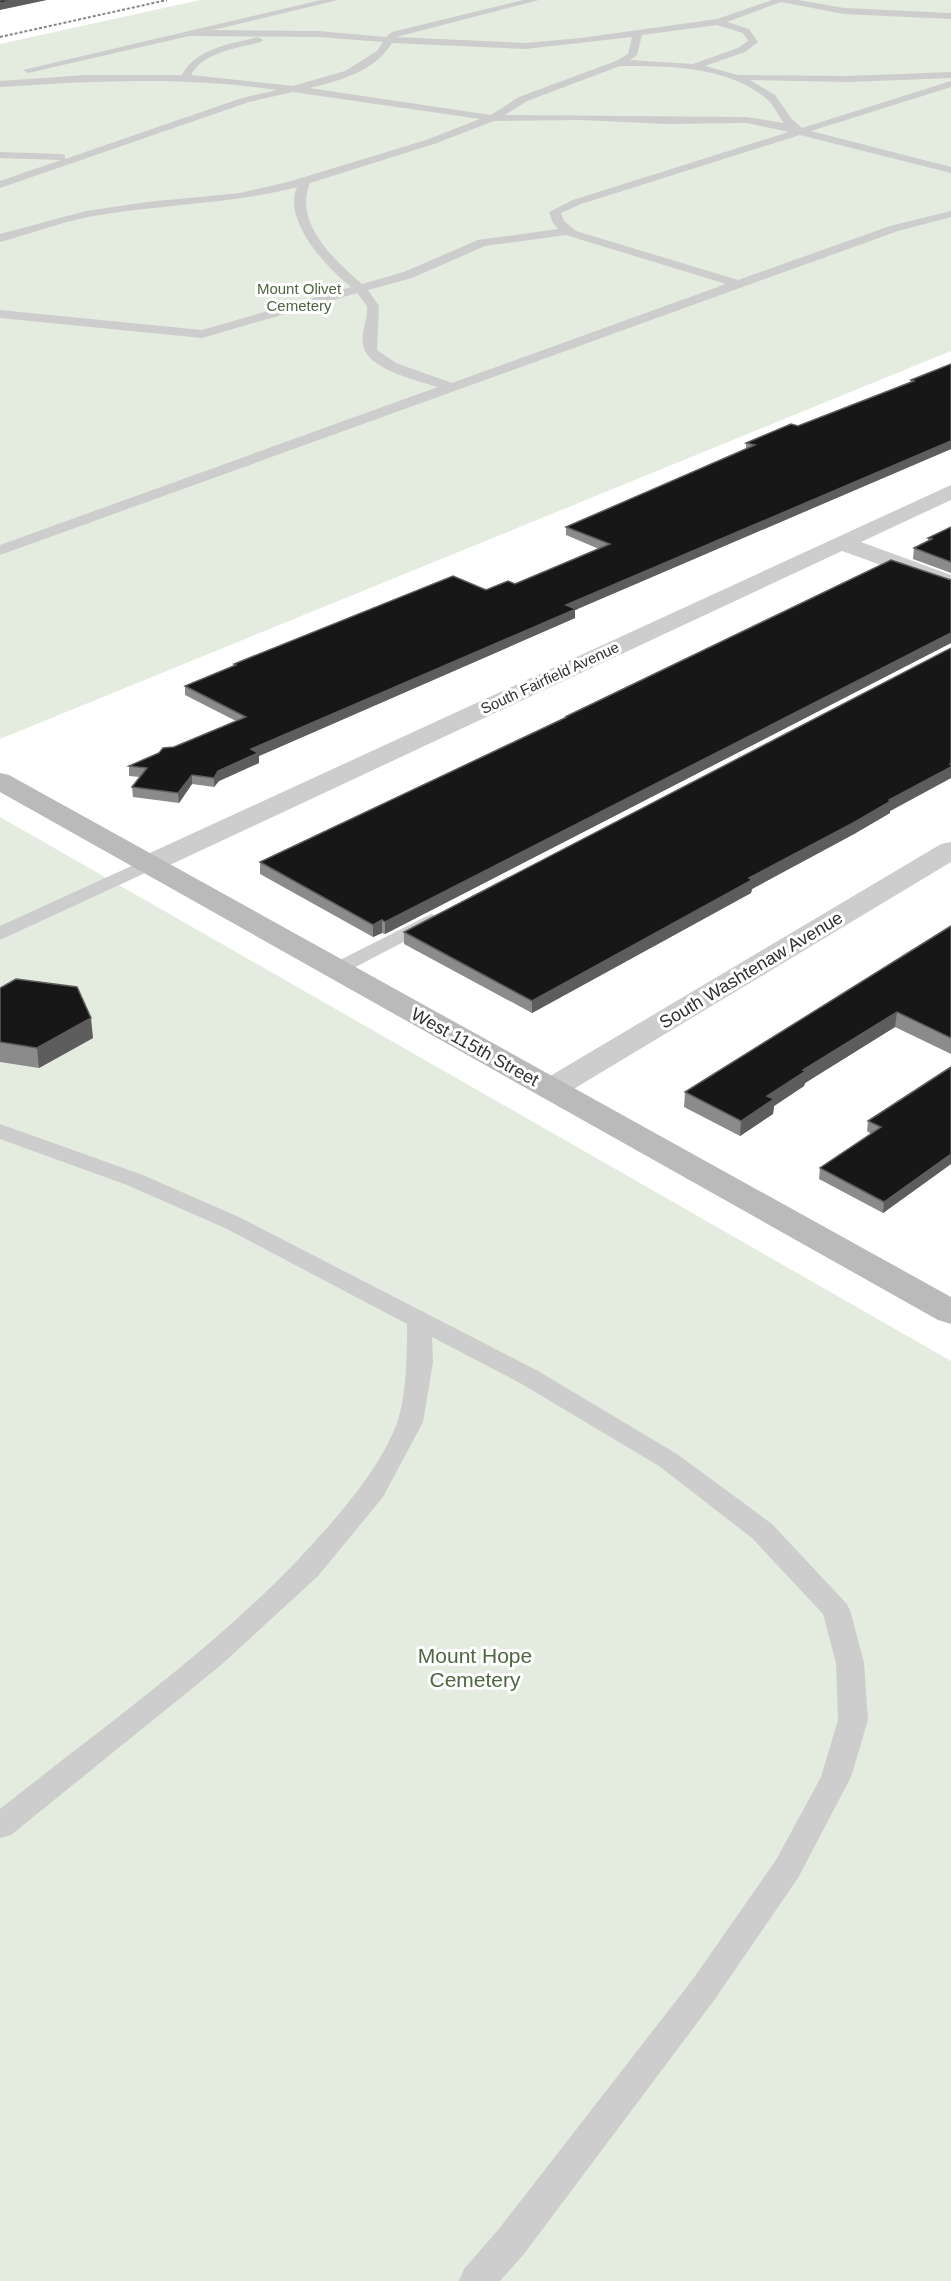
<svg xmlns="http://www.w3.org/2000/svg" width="951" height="2281" font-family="Arial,sans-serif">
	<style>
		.green { fill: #e4ebdf }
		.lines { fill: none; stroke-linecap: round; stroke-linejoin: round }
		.lane { fill: #cdcdcd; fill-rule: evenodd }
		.street { fill: #cdcdcd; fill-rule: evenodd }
		.secondary { fill: #bababa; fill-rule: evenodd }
		.rail { stroke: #858585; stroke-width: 2; stroke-dasharray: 3 2; stroke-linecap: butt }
		.wall { fill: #8b8b8b }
		.shaded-wall { fill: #5d5d5d }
		.building { fill: #171717; stroke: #5d5d5d; stroke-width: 1.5 }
		.labels { text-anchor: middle; stroke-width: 6; stroke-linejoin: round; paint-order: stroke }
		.far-park-label { font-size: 15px; fill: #4e6642; stroke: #fff }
		.far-street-label { font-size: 15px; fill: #303030; stroke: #fff }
		.street-label { font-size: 18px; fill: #303030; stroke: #fff }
		.near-park-label { font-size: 21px; fill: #4e6642; stroke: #fff }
	</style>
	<rect width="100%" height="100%" fill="#fff"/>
	<!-- green -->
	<path class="green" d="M200,0H951V351L0,739V44Z
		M0,817L951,1361V2281H0Z"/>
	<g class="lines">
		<!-- lane -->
		<path class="lane" d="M321,0H338L213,30L318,31L386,37L392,32L523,0H539L396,37L525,43L581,38L717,19L772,0H798L844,8L951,13V19L844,14L781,2L727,22L749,29L758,42L745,52L705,66L738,75L848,76L951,72V78L848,82L750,80L775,95L791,118L802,128L951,81V87L811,131L951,167V173L800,135L581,204L561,213L564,221L576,231L738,280L890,226L951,211V217L898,231L0,555V545L438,387C419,381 365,369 363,344C361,332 368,319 367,306L357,293L202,338L0,318V310L202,330L351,287C327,268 282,220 297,187C229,205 158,204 88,217C59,223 29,234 0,242V234L86,211L147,202L240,193L288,182L426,140L480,119L293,92L249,102L0,188V181L61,160L0,158V152L61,154L65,155V159L242,98L277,90C185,76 92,81 0,87V81L86,75H182C196,48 231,44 258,37L263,40L261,42C238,48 203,52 191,75L293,86L345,71L377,51L383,42L318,37L189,36L28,73L23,70ZM717,25L743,33L748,41L738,48L693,64L630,60L637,55L642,35ZM632,37L628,54L616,61L519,97L491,115L309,88C340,81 375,71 392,43L525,49ZM620,66C669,66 729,66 768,100C775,106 778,116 784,123L747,117L505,115L527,101ZM581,120L666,124L747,123L789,132L573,200L549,212L553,223L558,229L478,240L404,272L362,284C335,261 293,222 310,183L434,144L494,121ZM566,235L726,284L452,383L396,363L377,350L379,306L368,290L412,278L485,246Z
			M149,858L156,860L159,864L156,868L0,940V926Z
			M431,914L438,916L441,920L438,924L344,973H330L327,969L330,965Z
			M0,1124L143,1175L241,1218L538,1371L677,1454L772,1524L846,1603L850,1610L864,1663L868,1720L851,1777L798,1878L715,1999L524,2254L500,2281H459L464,2269L498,2230L693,1979L776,1860L821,1777L838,1720L836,1663L823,1614L752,1538L659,1466L520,1383L432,1337L433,1362L423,1422L383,1497L318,1576L221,1665L11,1835L0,1838V1809C114,1718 238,1633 333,1521C357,1493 384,1458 397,1423C407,1395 407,1353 407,1324L225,1228L127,1185L0,1139Z"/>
		<!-- street -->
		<path class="street" d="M951,485V500L861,542L951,575V590L842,551L159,870L149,872L139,870L135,864L139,858Z
			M951,842V862L562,1096L551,1099L540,1096L535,1089L540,1082L941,844Z"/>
		<!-- secondary -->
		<path class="secondary" d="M0,773L9,775L951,1297V1324L938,1320L0,792Z"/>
		<!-- rail -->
		<path class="rail" d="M0,37L167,0"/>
	</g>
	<!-- wall -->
	<path class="wall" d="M951,364V449L575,610V618L259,756V763L219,781L214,787L192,784L179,803L133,797L132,787L140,777L129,776V766L236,721L185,695V686L234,666V664L486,590L515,584L599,549L566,535V527L746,449V443L798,426L911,382V380Z
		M951,527V573L913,559L914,548L928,541V538Z
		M951,580V643L385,934L382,933L373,937L260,874V862L565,718V717Z
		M951,648V778L890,811V813L854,834L752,889L751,893L532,1013L404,944V932Z
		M951,926V1054L895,1027L805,1083L804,1086L774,1106L773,1114L740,1136L684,1107L685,1092Z
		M0,988L93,1038L39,1068L0,1062Z
		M951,1067V1164L883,1213L819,1179L820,1168L871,1134L867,1131L868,1121Z"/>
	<!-- shaded-wall -->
	<path class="shaded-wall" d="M14,0H47L0,10V3Z
		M951,441V449L575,610V618L259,756V763L219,781L214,787V778L218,771L251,749L566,605Z
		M951,633V643L385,934V922Z
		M951,763V778L890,811V813L854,834L752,889L751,893L532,1013V1001L889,800Z
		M192,775V784L179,803L178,793Z
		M382,920V933L373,937V925Z
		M897,1012L895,1027L805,1083L804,1086L774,1106L773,1114L740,1136L741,1121L767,1096L803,1070Z
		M91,1018L93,1038L39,1068L37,1048Z
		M951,1154V1164L883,1213L884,1202Z"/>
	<!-- building -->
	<path class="building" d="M0,0H14L0,3Z
		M951,364V441L566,605L576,609L251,749L258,753L218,771L214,778L192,775L178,793L132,787L147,768L129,766L159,753L163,748L174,747L246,717L185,686L236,665L234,664L453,576L486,590L508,581L515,584L610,544L566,527L755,445L746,443L791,424L798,426L914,381L911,380Z
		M951,527V562L914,548L932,539L928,538Z
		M891,560L951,580V633L385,922L382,920L373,925L260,862L567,717H565Z
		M951,648V763L950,764H951V767L889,800L891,801L855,822L749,878L752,880L532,1001L404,932Z
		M951,926V1038L897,1012L803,1070L806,1071L767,1096L774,1099L741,1121L685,1092Z
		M16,979L77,987L91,1018L37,1048L0,1042V988Z
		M951,1067V1154L884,1202L820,1168L881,1127L868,1121Z"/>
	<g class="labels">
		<!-- far-park labels -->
		<g class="far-park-label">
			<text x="299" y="294">Mount Olivet<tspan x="299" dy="17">Cemetery</tspan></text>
		</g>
		<!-- far-street labels -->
		<g class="far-street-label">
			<text transform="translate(550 678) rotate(-25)" y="5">South Fairfield Avenue</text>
		</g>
		<!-- street labels -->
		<g class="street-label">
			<text transform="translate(751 970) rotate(-31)" y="6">South Washtenaw Avenue</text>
			<text transform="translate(475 1047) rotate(29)" y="6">West 115th Street</text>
		</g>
		<!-- near-park labels -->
		<g class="near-park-label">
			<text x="475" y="1663">Mount Hope<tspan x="475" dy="24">Cemetery</tspan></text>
		</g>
	</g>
</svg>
